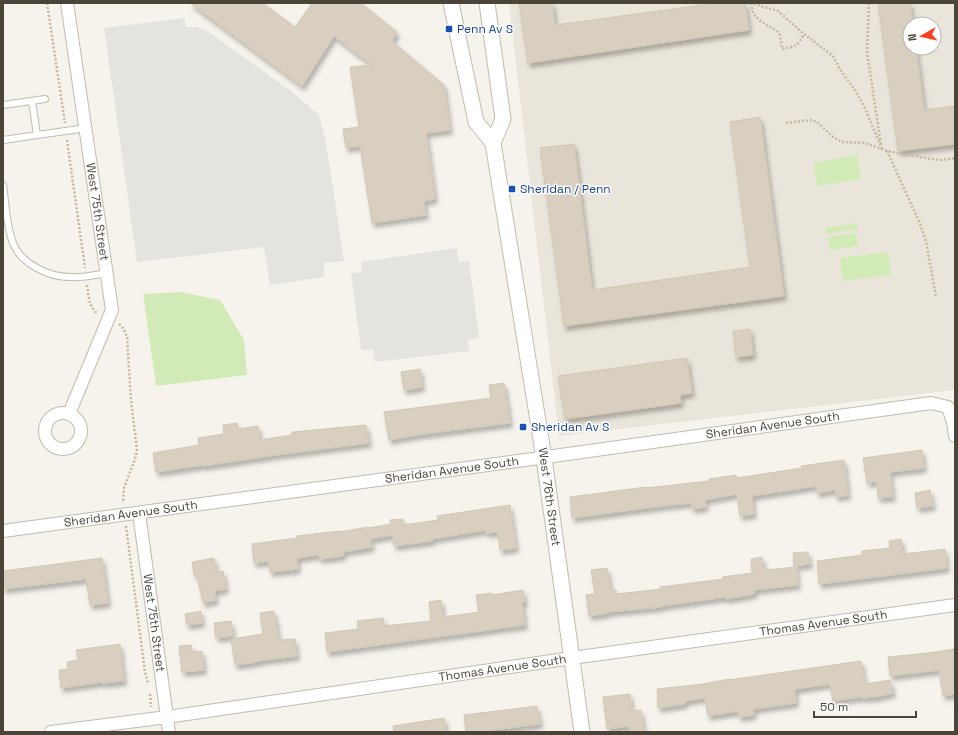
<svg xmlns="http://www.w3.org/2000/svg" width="958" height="735" font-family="'Space Grotesk',sans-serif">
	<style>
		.residential { fill: #eae5da; fill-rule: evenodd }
		.pitch { fill: #d2eab5 }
		.parking { fill: #e5e3e0 }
		.building { fill: #d8cfc1; stroke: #d3c7b4; filter: url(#shadow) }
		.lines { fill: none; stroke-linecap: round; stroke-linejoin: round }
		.service-casing { stroke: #c2bbae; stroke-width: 8 }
		.minor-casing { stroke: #c2bbae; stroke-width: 14 }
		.tertiary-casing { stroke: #c2bbae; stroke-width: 17 }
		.path { stroke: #c4b79f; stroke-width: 2.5; stroke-dasharray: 2 2; stroke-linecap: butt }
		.service { stroke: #fff; stroke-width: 6 }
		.minor { stroke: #fff; stroke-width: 12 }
		.tertiary { stroke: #fff; stroke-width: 15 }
		.transit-dot { fill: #1a4fb4; stroke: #fff; stroke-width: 1.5 }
		.labels { text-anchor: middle; stroke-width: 3; stroke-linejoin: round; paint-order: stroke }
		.transit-label { font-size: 12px; fill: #164399; stroke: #fff; text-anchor: start }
		.street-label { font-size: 12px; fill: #4b4439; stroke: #fff }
	</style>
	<defs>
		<filter id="shadow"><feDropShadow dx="2.5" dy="4.5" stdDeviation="2" flood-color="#0004"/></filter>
	</defs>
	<rect width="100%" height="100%" fill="#f6f3ec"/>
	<!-- residential -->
	<path class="residential" d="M509,3H955V390L559,436ZM910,24H934V48H910Z"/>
	<!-- pitch -->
	<path class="pitch" d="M857,155L861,179L817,186L814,163Z
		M857,223L858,229L826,234L825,228Z
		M856,233L858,246L830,250L829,237Z
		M888,252L891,275L843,281L840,258Z
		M180,292L220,300L244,340L247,375L156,386L143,294Z"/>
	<!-- parking -->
	<path class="parking" d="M184,18L186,27H196L206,30L292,92L319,115L326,143L344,261L324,263V277L270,285L264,247L137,262L104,28Z
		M457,248L459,262L469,261L479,338L468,340L469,351L375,362L373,349L361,350L351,273L362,272L361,262Z"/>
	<!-- building -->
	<path class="building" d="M190,3H263L295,27L312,3H361L397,32L392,41L444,85L450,130L426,133L435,199L424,201L426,215L372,223L360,146L346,148L343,129L359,127L350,67L372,65L334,36L302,86Z
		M519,3H552L555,25L717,3H745L749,30L528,63Z
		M878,3H910L913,24H910V48H916L924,110L955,106V144L898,151Z
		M760,117L784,296L564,326L540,148L574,144L592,290L750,267L730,122Z
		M750,329L753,355L736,357L733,331Z
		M687,358L692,393L680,395L681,403L565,419L558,376Z
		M420,369L422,387L404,390L401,372Z
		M504,383L510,423L416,435L389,440L384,412L491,398L489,385Z
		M237,423L238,429L258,426L260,440L292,435V432L366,425L369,443L276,455L203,466V465L156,472L153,453L199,445L198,438L224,434L223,425Z
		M922,450L924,468L890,472L893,497L878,498L877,482L867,483L863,458Z
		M844,460L848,495L836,497L835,490L817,493L816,486L752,496L754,514L740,516L737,494L705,500L706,507L692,509L691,503L662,506L572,518L570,497L646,487V488L709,481V479L736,475L737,478L802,468L801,466Z
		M930,490L933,506L917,508L915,493Z
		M510,505L516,548L500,550L498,532L486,533V530L432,539V541L394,546L393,535L370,539L372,547L343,552V556L320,559L319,555L297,558L298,569L270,572L269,561L254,563L252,544L297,538V536L340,531V532L368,527L369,528L391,524L390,520L403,519L404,525L438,520L437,516Z
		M901,539L903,554L945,549L947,568L819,584L817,561L862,555V551L890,548L889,541Z
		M808,552L810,564L794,566L793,553Z
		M762,557L764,570L796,567L798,585L754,590V594L726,599V597L661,606V607L608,612V613L589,616L586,595L595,594L591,570L607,568L611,591L616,590L617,594L661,589L660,587L723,579L722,577L752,573L751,559Z
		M102,558L108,603L90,605L86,579L3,589V571Z
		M214,558L216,572L223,571L226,589L214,591L216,600L203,603L197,575H194L192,562Z
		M523,590L525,602L522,603L525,625L327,652L325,633L358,629L357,621L383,618L384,626L431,621L429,602L441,600L443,617L479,612L476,595L492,593V595Z
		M201,611L202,623L187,625L185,614Z
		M274,611L279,640L295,639L297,656L257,661V662L235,665L231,639L263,634L260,613Z
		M231,621L233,636L216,638L214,623Z
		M120,644L124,681L102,683V682L61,688L59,670L68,669L67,662L78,660L76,650Z
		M191,645L192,652L202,651L204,670L182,672L179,646Z
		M954,649L955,694L943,696L939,670L890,676L888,657L928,653Z
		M861,661L865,684L890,680L893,693L876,697L861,698L860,697L833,701L830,684L795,689L796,703L753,709L754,715L739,717L738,711L708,716L705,698L685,701V704L658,708L657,689L703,684L729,679V680Z
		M630,694L632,711L641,710L644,732H630L629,726L607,729L603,697Z
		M537,706L540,724L491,730V732H466L464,715Z
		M444,718L446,732H394L393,726Z"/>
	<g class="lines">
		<!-- service casing -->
		<g class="service-casing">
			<path id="service" d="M32,101L37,135
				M3,105L45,99
				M3,140L86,128
				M3,185C6,204 6,225 13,243C21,264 49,277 70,277C83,278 95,275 107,273"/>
		</g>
		<!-- minor casing -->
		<g class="minor-casing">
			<g id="minor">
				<path id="s1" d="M67,3L112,310L69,414"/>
				<circle cx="63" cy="431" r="18"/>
				<path id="s2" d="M139,513L169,732"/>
				<path id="s3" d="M3,531L525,460L931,403L948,407L953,422L955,436"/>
				<path id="s4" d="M51,732L167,717L572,658L955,605"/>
			</g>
		</g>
		<!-- tertiary casing -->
		<g class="tertiary-casing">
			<g id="tertiary">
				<path id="s5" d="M451,3L476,122L493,143L544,458L582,732"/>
				<path d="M487,3L503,119L493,143"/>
			</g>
		</g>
		<!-- path -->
		<path class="path" d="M47,3L65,123
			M750,3L778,11L804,34L833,56L841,71L855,90L864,106L882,149
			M751,3L753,13L759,20L778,32L780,35L782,49C796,46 797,47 804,34
			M869,3L867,52L881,145
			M786,123L811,120L817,122L833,137L842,142L865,143L887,151L931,159L942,160L955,158
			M67,140L85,268
			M887,151L919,221L926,241L936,297
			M87,285C89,297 88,306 98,314
			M119,324L124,329L127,337L131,401L137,450L135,459L124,488L123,503
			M126,526L145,672L148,683
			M150,694L151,707"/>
		<!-- service -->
		<use href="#service" class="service"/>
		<!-- minor -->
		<use href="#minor" class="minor"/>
		<!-- tertiary -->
		<use href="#tertiary" class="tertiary"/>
	</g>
	<!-- markers -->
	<g class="transit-dot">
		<rect x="445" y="25" width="8" height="8" rx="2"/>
		<rect x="508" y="185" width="8" height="8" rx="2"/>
		<rect x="519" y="423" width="8" height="8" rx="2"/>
	</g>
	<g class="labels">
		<!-- transit labels -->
		<g class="transit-label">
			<text x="457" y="33">Penn Av S</text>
			<text x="520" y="193">Sheridan / Penn</text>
			<text x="531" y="431">Sheridan Av S</text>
		</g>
		<!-- street labels -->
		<g class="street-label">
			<text dy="4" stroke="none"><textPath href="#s1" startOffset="211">West 75th Street</textPath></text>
			<text dy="4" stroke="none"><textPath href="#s3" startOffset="777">Sheridan Avenue South</textPath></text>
			<text dy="4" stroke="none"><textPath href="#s3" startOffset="453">Sheridan Avenue South</textPath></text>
			<text dy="4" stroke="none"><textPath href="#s5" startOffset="507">West 76th Street</textPath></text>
			<text dy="4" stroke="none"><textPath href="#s3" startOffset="129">Sheridan Avenue South</textPath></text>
			<text dy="4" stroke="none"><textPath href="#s2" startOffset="111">West 75th Street</textPath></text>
			<text dy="4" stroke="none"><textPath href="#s4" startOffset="780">Thomas Avenue South</textPath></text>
			<text dy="4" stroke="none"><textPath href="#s4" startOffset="456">Thomas Avenue South</textPath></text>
		</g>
	</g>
	<!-- border -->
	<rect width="958" height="735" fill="none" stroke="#4b4439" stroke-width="8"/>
	<!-- north arrow -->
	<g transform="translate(922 36) rotate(262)"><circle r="19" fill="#ffffff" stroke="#b7b4b0"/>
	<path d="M0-3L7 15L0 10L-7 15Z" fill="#fc3f1d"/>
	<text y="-6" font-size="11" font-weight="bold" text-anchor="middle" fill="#4b4439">N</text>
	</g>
	<!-- scale -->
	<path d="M814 711v6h102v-6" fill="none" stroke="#4b4439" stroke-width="2"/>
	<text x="820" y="711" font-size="12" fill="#4b4439" stroke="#ffffff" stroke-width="3" paint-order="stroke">50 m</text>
</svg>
